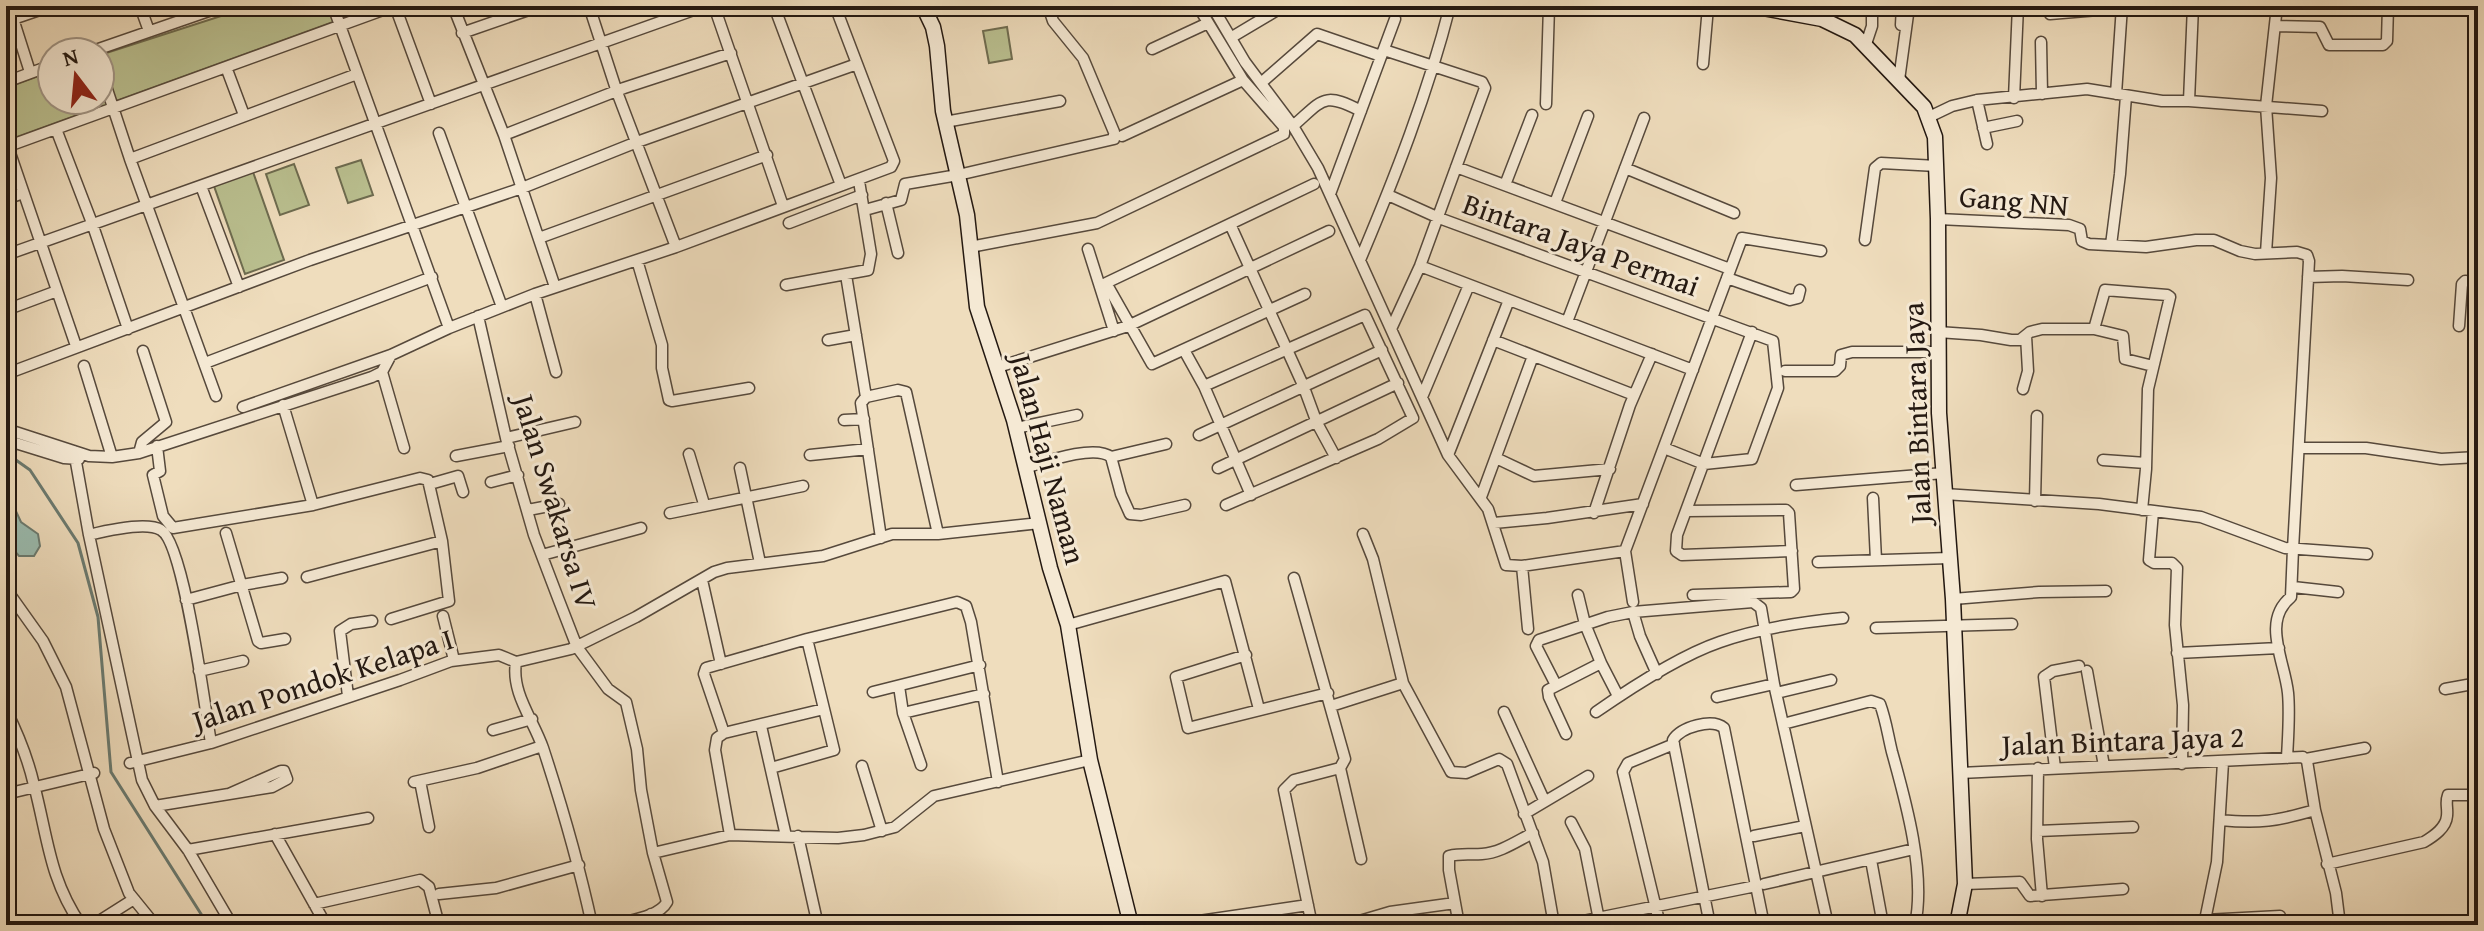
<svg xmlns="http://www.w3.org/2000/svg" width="2484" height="931" font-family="'Gentium Book Plus',serif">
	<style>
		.green { fill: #bac090; stroke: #6e6c50; stroke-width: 2 }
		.water { fill: #9abcb0; stroke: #6a7a70; stroke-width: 2 }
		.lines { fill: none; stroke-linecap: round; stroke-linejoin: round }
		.stream { stroke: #6a7a70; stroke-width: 3 }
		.street-casing { stroke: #56493c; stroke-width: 13 }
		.secondary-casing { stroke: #231811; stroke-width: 17 }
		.street { stroke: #f5e9d4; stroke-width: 10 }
		.secondary { stroke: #f5e9d4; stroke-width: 14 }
		.labels { text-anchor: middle; stroke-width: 6; stroke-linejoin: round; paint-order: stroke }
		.street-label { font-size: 30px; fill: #231811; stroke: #f5e9d4 }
	</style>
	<rect width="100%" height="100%" fill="#efddbd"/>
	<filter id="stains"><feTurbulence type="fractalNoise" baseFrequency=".0025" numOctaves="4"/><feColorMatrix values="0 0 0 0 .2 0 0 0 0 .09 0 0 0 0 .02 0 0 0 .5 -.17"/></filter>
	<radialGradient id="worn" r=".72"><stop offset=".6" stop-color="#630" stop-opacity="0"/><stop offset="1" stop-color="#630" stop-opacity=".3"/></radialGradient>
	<!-- green -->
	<path class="green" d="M252,6H377L6,141V88L52,71V100H100V55Z
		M1007,27L1012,59L989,63L983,31Z
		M361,160L373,195L348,203L336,168Z
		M294,164L309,205L280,215L266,174Z
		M253,172L284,260L245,274L214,186Z"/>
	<!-- water -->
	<path class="water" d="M6,505L15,509L21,522L38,534L40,546L34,556H19L6,541Z"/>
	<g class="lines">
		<!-- stream -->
		<path class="stream" d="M6,453L30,470L78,543L98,617L111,772L208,925"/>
		<!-- street casing -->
		<g class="street-casing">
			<path id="street" d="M9,6L30,72
				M140,6L149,31
				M333,6L449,328
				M395,6L431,104
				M453,6L504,135L555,287
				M589,6L617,92L676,247
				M714,6L783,206
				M774,6L841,185
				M1212,6L1245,62L1293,126L1318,168L1448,455L1488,509L1506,565L1522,566L1625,551
				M2050,14L2122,8
				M13,19L51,6
				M1901,25L1902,6
				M2275,26L2320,27L2329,45H2383L2387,41L2388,6
				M462,33L540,6
				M1232,37L1279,9
				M2041,42L2042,94
				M1866,44L1872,26V6
				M1152,49L1208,23
				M1384,50L1482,82L1485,88L1420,266L1391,329
				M90,52L223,6
				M1703,64L1708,7
				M226,67L244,115
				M100,68L130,159L216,396
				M1899,80L1909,7
				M6,82L52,65
				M1261,83L1317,34L1381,56
				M2116,94L2122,6
				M2014,98L2018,6
				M1977,100L1987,144
				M2189,101L2193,6
				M1546,104L1549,6
				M1929,117L1952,106L1977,100L2087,89L2162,101H2189L2322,111
				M945,122L1060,101
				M1293,126C1323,100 1323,91 1361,111
				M1983,128L2017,121
				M56,129L92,223L128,329
				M439,133L502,307
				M504,135L624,88L731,53
				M1122,136L1243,80
				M6,147L394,6
				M8,147L76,346
				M130,159L357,74
				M1456,167L1730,269
				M1625,168L1734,213
				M1505,185L1532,115
				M201,186L239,287
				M1330,194L1395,19
				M1388,195L1439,218L1773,341L1778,388L1752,459L1704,464L1664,448
				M6,199L23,193
				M886,203L898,253
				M1555,203L1588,116
				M865,210L901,200L905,184L958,175L1114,139V132L1083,58L1053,21L1048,6
				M1938,219L2069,225L2080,229L2082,241L2089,244L2146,247L2196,240H2214L2240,251L2255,254L2297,252L2307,255L2309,261L2293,549L2291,597C2261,621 2285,662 2288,693C2290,714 2288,737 2287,758
				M789,223L862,195
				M1230,224L1303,385L1317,423L1336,458
				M539,238L767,155
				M1865,240L1875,168L1881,163L1937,166
				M2111,245L2120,174L2126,96
				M970,247L1097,223L1284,134V127L1243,80L1198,6
				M1088,249L1114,331
				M2266,253L2271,178L2266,106L2277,6
				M6,255L705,6
				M637,260L662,345V368L669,400L672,401L749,388
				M1360,260C1395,177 1428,93 1450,6
				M1420,266L1693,370
				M846,275L866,397L861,403L881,538
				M2308,277L2342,276L2408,280
				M1727,278L1790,300L1798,298L1800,290
				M786,285L868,270L871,254L859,181
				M535,294L556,372
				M1305,294L1152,364L1106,283L1314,184
				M6,310L57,291
				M478,316L506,438L534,535L558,598L577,647L608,689L626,702L637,749L641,790L653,853L667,902C659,917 630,920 614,925
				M1567,322L1644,118
				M2459,326L2462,284L2465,281L2478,282
				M2094,329L2105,290L2167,295L2170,297L2148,389L2146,469L2142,510
				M1752,332L1677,535L1676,551L1682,555L1792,551
				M1938,332L1981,335L2011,340H2020L2030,332L2042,329H2094L2123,336L2125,359L2153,366
				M828,340L856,335
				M1493,340L1634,395
				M1184,350L1204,386L1251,495
				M205,363L432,277
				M84,366L112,457
				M998,367L1128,326L1329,231
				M1785,371H1835L1840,366L1841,355L1852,352H1938
				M382,372L404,448
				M6,374L310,260L522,188L637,142L857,64
				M1204,386L1365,315L1413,418L1378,439L1226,505
				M2023,389L2028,371L2026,336
				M866,397L898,390L906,392L938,534
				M1422,397L1469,285
				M283,405L313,505
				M243,407L391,355L449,328L535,294L676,247L891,167L894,161L835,6
				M844,420L864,419
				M1016,428L1077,415
				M6,429L89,456L112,457L139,453L372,377L382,372L391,355
				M1199,435L1382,350
				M506,438L575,422
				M6,440L64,458L79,459
				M157,446L160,471L153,475L163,516L173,528L313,505L420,478L428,480L442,541L449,601L391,619
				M2299,448H2366L2441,459L2478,457
				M74,451L89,535L142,780L155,806L188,850L232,925
				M139,453L142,442L166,422L143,351
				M689,454L704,504
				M810,455L868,449
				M1448,455L1509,300
				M456,456L509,446
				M1111,457L1121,494L1130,514L1141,515L1185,505
				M1496,458L1534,476L1610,469
				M2103,460L2146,463
				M740,468L760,563
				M1025,468C1045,462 1094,444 1111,457L1166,444
				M1218,468L1398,383
				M491,482L518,475
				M430,484L458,476L463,492
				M1796,485L1944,473
				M1944,494L2099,504L2201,517L2285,548L2367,554
				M1481,497L1533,356
				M1873,498L1876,560
				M2035,501L2037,416
				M528,510L559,504
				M1687,511L1786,510L1789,513L1794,589L1791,592L1693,595
				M2153,511L2149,560L2154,563H2172L2177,568L2175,625L2183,705L2182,764
				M670,513L803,486
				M1594,513L1630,405L1652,354
				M1494,523L1547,518L1643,504
				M226,533L258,641L261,643L285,639
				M1363,534L1373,559L1403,683L1451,772L1466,773L1499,759L1507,764L1543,862L1554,925
				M89,535C105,531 146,521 161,530C184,543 205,709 211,743
				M542,555L641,528
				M1818,562L1950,558
				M1522,566L1528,629
				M307,577L442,541
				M1294,578L1345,759L1340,768L1294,780L1284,790L1312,925
				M702,580L721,664
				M2293,587L2338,592
				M6,589L43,641L66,687L104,829L129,893L155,925
				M1578,595L1585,624L1601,663
				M1953,599L2039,592L2106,591
				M186,600L242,585L282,578
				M1633,602L1625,551L1742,238L1821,251
				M1633,612L1753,602L1761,608L1774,684L1828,925
				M443,616L454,660
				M1068,625L1225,581L1259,709
				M1876,628L2012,624
				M2177,653L2279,648
				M1246,655L1176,677L1188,728L1328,693
				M516,662C511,693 533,719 543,748C562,806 579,865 592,925
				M199,671L243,661
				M2087,671L2104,766
				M1556,685L1536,646L1539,640L1608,617L1633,612L1640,636L1657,674
				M899,686L903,713L921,765
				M2445,689L2478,683
				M873,692L980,665
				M1776,693L1831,680
				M348,696L340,631L351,624L372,621
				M1717,697L1774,684
				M1331,706L1403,683
				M6,710C18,734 28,759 34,785C48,838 49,878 81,925
				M1504,712L1544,800
				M1596,712C1632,687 1679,656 1720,642C1759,628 1802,622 1843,618
				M903,713L984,694
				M1783,724L1871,701L1880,704C1886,720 1888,736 1892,752C1906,802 1926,874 1915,925
				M761,726L786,836
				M493,730L532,719
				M724,733L704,674L706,668L807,639L957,602L966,606L971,622L998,782
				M1566,734L1549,697L1548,690L1601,663L1618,696
				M2306,759L2365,748
				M130,763L211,743L400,680L451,661L499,655L516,662L571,649L636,617L714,572L727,568L823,556L892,534H938L1040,523
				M862,766L882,831
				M771,768L834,750L807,639
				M1340,768L1361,859
				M2038,768L2037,839L2042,896
				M2055,768L2044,677L2053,671L2079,666
				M1960,773L2303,757L2307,761L2315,810L2336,893L2340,925
				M420,781L429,827
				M414,782L477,768L542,746
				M6,794L94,773
				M155,806L229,794L281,771H284L287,779L272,787L229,794
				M1524,814L1588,776
				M2220,820C2260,824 2277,821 2315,810
				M1571,822L1585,849L1600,925
				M2038,831L2133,827
				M275,834L326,925
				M730,835L715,750L717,738L724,733L824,709
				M798,836L817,921
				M1754,836L1805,826
				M188,850L368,818
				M653,853L730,835L838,838L864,835L895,827L934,796L1090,760
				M1871,860L1883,925
				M2327,864L2424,842C2434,836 2446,828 2447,816C2448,807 2445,803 2448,795H2478
				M1764,884L1914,849
				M1965,884L2020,882L2030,896L2123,889
				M439,894L496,888L579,865
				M314,904L420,880L429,887L439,925
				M651,914L655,925
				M2205,920L2280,916
				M93,925L134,899
				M1172,925L1308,905
				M1346,925L1390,912L1455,903
				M1459,925L1449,870V856C1461,853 1471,855 1482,854C1500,853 1517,841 1533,833
				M1563,925L1756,886
				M1660,925L1623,772L1628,763L1674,744
				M1710,925L1673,740C1681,727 1712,718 1724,728L1764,925
				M2204,925L2217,862L2223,762"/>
		</g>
		<!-- secondary casing -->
		<g class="secondary-casing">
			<path id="secondary" d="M923,6L933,27L937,46L943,111L967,215L977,307L1014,420L1050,568L1068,625L1090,760L1131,925
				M1579,6H1727
				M1752,6L1822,19L1855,35L1924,107L1935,137L1938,219L1939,413L1953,599L1965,884L1957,925"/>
		</g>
		<!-- street -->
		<use href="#street" class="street"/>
		<!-- secondary -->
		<use href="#secondary" class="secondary"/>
	</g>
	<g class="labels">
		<!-- street labels -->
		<g class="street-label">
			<text transform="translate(2014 201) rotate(5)" y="10">Gang NN</text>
			<text transform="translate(1581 245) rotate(20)" y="10">Bintara Jaya Permai</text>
			<text transform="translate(1917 413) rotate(-92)" y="10">Jalan Bintara Jaya</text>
			<text transform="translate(1048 459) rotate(75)" y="10">Jalan Haji Naman</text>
			<text transform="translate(555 502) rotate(73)" y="10">Jalan Swakarsa IV</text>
			<text transform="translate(323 680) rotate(-18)" y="10">Jalan Pondok Kelapa I</text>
			<text transform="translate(2123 741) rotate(-2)" y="10">Jalan Bintara Jaya 2</text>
		</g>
	</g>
	<!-- margin -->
	<rect width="2484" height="931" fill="none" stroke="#efddbd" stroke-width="32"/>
	<rect x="8" y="8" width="2468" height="915" fill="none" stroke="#231811" stroke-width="4"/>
	<rect x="16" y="16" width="2452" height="899" fill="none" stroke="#231811" stroke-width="2"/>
	<!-- north arrow -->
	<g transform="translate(76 76) rotate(344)"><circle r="38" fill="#f5e9d4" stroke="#a19586" stroke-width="2"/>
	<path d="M0-6L14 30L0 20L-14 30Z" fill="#8f2418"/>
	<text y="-12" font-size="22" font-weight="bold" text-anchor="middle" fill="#231811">N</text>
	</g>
	<rect width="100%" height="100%" filter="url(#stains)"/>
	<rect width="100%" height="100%" fill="url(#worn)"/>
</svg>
